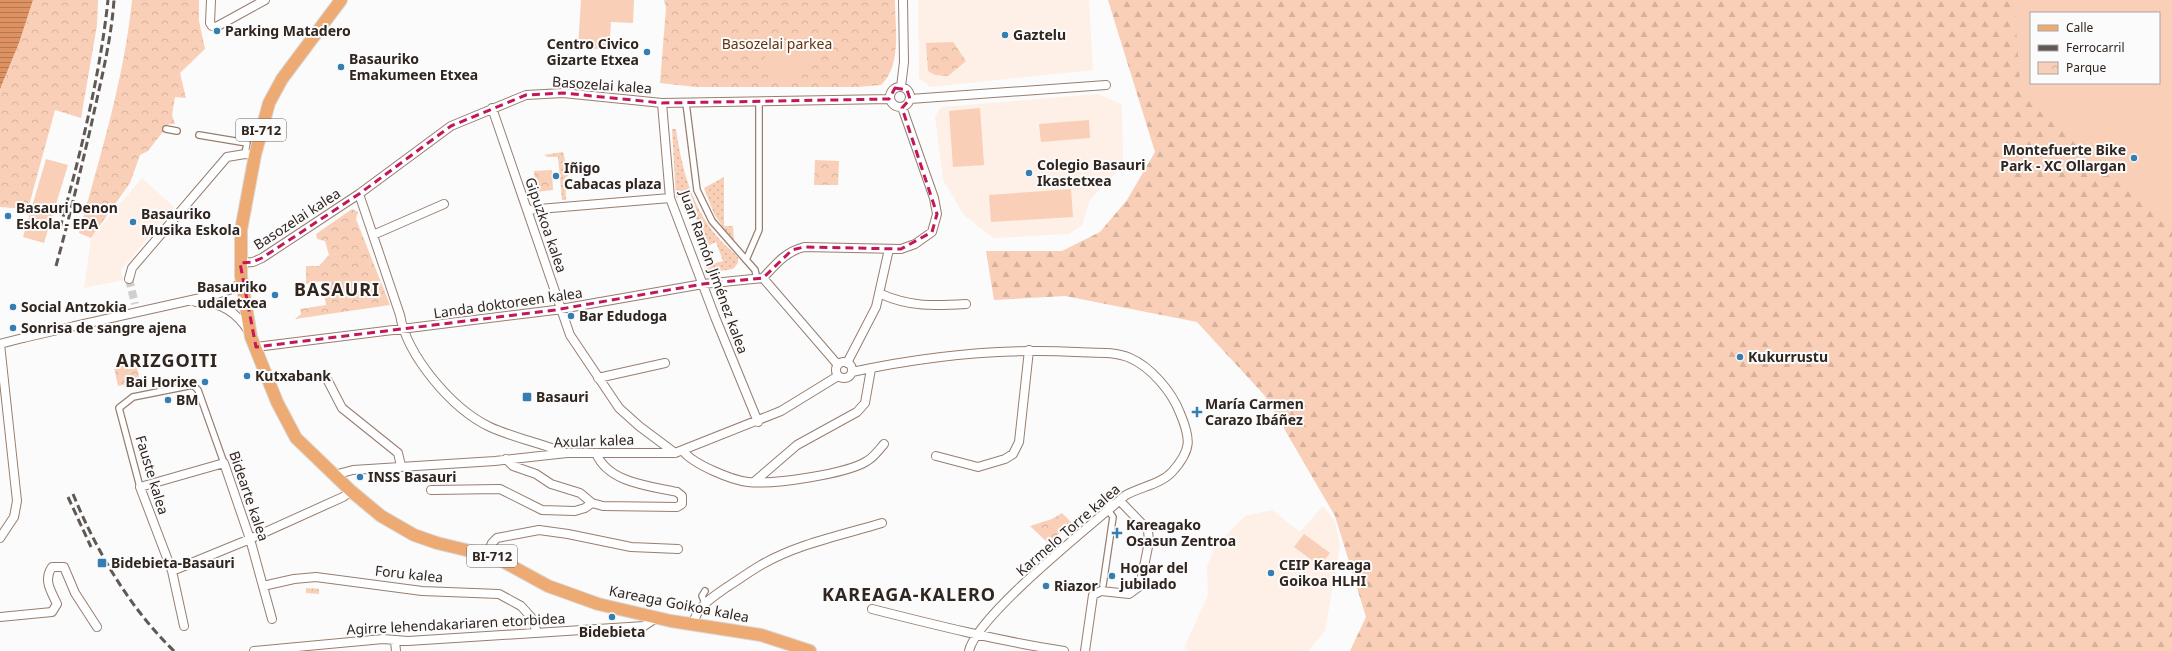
<svg xmlns="http://www.w3.org/2000/svg" width="2172" height="651" font-family="'Noto Sans',sans-serif">
	<style>
		.built { fill: #feefe7 }
		.grass { fill: url(#grass-dots) }
		.forest { fill: url(#forest-firs); fill-rule: evenodd }
		.park { fill: url(#park-crowns) }
		.pitch { fill: #f9cfb7; fill-rule: evenodd }
		.water { fill: url(#water-rules) }
		.lines { fill: none; stroke-linecap: round; stroke-linejoin: round }
		.minor-tunnel { stroke: #d2d0cf; stroke-width: 8; stroke-dasharray: 8 4; stroke-linecap: butt }
		.pedestrian-casing { stroke: #987e6f; stroke-width: 8 }
		.minor-casing { stroke: #987e6f; stroke-width: 10 }
		.primary-casing { stroke: #dad8d7; stroke-width: 14 }
		.pedestrian { stroke: #fff; stroke-width: 5.5 }
		.minor { stroke: #fff; stroke-width: 8 }
		.primary { stroke: #eeaa73; stroke-width: 12 }
		.rail { stroke: #615854; stroke-width: 3; stroke-dasharray: 8 4; stroke-linecap: butt }
		.minor-bridge-casing { stroke: #987e6f; stroke-width: 10; stroke-linecap: butt }
		.minor-bridge { stroke: #fff; stroke-width: 8 }
		.marked { fill: none; stroke: #c2185b; stroke-width: 3; stroke-dasharray: 8 5; stroke-linejoin: round }
		.poi-dot { fill: #357eb2; stroke: #fbfbfb; stroke-width: 1.5 }
		.labels { text-anchor: middle; stroke-width: 4; stroke-linejoin: round; paint-order: stroke }
		.shield { fill: #fbfbfb; stroke: #6d6561; stroke-width: 1 }
		.shield-label { font-size: 13px; font-weight: bold; fill: #30251f }
		.poi-label { font-size: 14px; font-weight: bold; fill: #30251f; stroke: #fbfbfb; text-anchor: start }
		.park-label { font-size: 14px; fill: #64320d; stroke: #fbfbfb }
		.street-label { font-size: 14px; fill: #30251f; stroke: #fbfbfb }
		.district-label { font-size: 18px; font-weight: bold; letter-spacing: 1px; fill: #30251f; stroke: #fbfbfb }
	</style>
	<defs>
		<pattern id="grass-dots" width="8" height="8" patternUnits="userSpaceOnUse"><rect width="8" height="8" fill="#f9cfb7"/><path d="M2 2h.1M6 6h.1" fill="none" stroke="#d6b29d" stroke-width="1.8" stroke-linecap="round"/></pattern>
		<pattern id="forest-firs" width="22" height="20" patternUnits="userSpaceOnUse"><rect width="22" height="20" fill="#f9cfb7"/><path d="M5 1l3.5 6h-7zM16 11l3.5 6h-7z" fill="#d6b29d"/></pattern>
		<pattern id="park-crowns" width="20" height="18" patternUnits="userSpaceOnUse"><rect width="20" height="18" fill="#f9cfb7"/><path d="M2 6a3 3 0 1 1 6 0M12 15a3 3 0 1 1 6 0" fill="none" stroke="#d6b29d"/></pattern>
		<pattern id="water-rules" width="6" height="5" patternUnits="userSpaceOnUse"><rect width="6" height="5" fill="#de9161"/><path d="M0 2.5h6" fill="none" stroke="#b4764f"/></pattern>
	</defs>
	<rect width="100%" height="100%" fill="#fbfbfb"/>
	<!-- built -->
	<path class="built" d="M918,0H1089L1093,70L930,87L919,78Z
		M1099,94L1122,105L1123,165L1090,200L1082,225L1069,234L993,238L964,215L943,180L935,117L941,107Z
		M142,178L174,207L121,270L123,280L84,288L91,238Z
		M1323,506L1335,521L1340,546L1325,631L1308,651H1190L1184,648L1208,595L1207,566L1216,546L1232,529L1245,516L1272,510L1300,532Z"/>
	<!-- grass -->
	<path class="grass" d="M672,129H676C682,171 693,211 722,242C727,247 733,252 738,257V263L733,269L708,273L704,270L706,266L723,261L716,242L707,246L695,216L698,215L690,193L676,198Z
		M563,152L569,175L565,178L566,200H562L558,157H548L544,155Z
		M724,177V226H733L734,243L714,214L704,188Z"/>
	<!-- forest -->
	<path class="forest" d="M1108,0H2172V651H1350L1366,617L1335,516L1265,396L1197,322L1065,296L994,300L986,251H1062L1100,232L1127,200L1155,152ZM2031,13H2159V83H2031Z"/>
	<!-- park -->
	<path class="park" d="M33,0H98L97,25L81,118L55,110L28,209L0,207V89L19,43Z
		M132,0H199V21L205,49L180,73L186,98L175,97L172,115L175,124H169L148,151L140,155L130,183L91,238L79,233C100,156 124,80 132,0Z
		M664,0H895C895,28 902,65 881,85L858,87H696L660,83L666,8Z
		M953,42L966,61L948,76L935,75L928,71L926,43Z
		M815,160L839,161L838,185H814Z
		M552,170L553,190L536,192L534,171Z
		M352,209L358,212L356,219L390,305L295,319L301,314L300,309L326,305L322,281L306,284V266H319L329,255L325,241L317,239L316,234Z
		M136,363L140,381L118,386L114,367Z
		M1062,513L1072,523L1048,543L1030,526L1052,519Z
		M306,588L319,589V594L306,593Z"/>
	<!-- pitch -->
	<path class="pitch" d="M581,0H634L633,23L611,22L609,50L578,48Z
		M2014,0H2172V232L2020,82ZM2031,13H2159V83H2031Z
		M798,44C816,67 810,57 799,81C778,81 770,87 764,64C763,60 765,56 768,53C775,48 789,47 798,44Z
		M980,108L984,165L953,167L949,111Z
		M1089,120L1090,138L1041,142L1039,124Z
		M46,159L68,165L44,243L23,237Z
		M1071,189L1073,217L991,222L989,195Z
		M1304,534L1330,553L1320,566L1294,547Z"/>
	<!-- water -->
	<path class="water" d="M0,0H33L19,43L0,89Z"/>
	<g class="lines">
		<!-- minor-tunnel -->
		<path class="minor-tunnel" d="M129,279L135,304"/>
		<!-- pedestrian casing -->
		<g class="pedestrian-casing">
			<path id="pedestrian" d="M686,103L697,190L712,221L755,270L757,279
				M166,129L177,131
				M199,135L247,143L245,154
				M746,260L759,230V102
				M140,487L119,408L133,397L193,385L198,390L224,463
				M1103,585L1113,517L1108,510L1111,496
				M705,603L702,596L705,591"/>
		</g>
		<!-- minor casing -->
		<g class="minor-casing">
			<path id="minor" d="M211,0L210,23L212,26L216,27L265,0
				M890 97a10 10 0 1 1 20 0a10 10 0 1 1-20 0Z
				M901,87L904,62L903,0
				M910,99L1106,85
				M662,103L670,198L715,317L758,422
				M492,108L570,335L619,408L639,426L675,453
				M359,194L400,315C407,356 452,409 490,427C514,438 541,443 565,453
				M527,210L670,198
				M373,235L444,204
				M240,263L253,262L262,258L359,194L451,126L526,95L563,93L662,103L890,99
				M763,278C776,264 785,252 804,247L901,249L915,244L932,232L937,214L934,198L902,107
				M763,278L838,365
				M129,279L132,268L227,157L245,154L255,155
				M881,294C910,307 934,306 966,304
				M196,302C220,301 237,312 249,332
				M75,326L214,295L229,290L242,283
				M0,344L23,338
				M256,347L555,310L703,284L763,278
				M836 370a8 8 0 1 1 16 0a8 8 0 1 1-16 0Z
				M847,363L876,307L889,249
				M852,372C926,356 1001,348 1076,352C1093,353 1114,351 1130,358C1151,367 1172,392 1180,413C1191,439 1192,450 1172,472C1161,484 1140,487 1126,495C1120,499 1114,506 1108,510C1078,536 976,618 969,651
				M598,378L665,363
				M328,381L342,408L398,453L401,466
				M683,451C693,464 731,480 748,482C772,485 847,474 867,461C874,457 879,450 884,444
				M936,456L978,467L1005,459L1013,454L1019,442L1029,350
				M506,459L513,466L536,474L551,484L580,493L592,503L603,506L677,507L682,504V496L677,492C650,486 608,483 596,453
				M334,475L353,470L495,461L567,453H675L781,411L838,376
				M754,482L797,445L857,412L865,403L871,369
				M431,490L500,489L542,510L575,511L585,508L592,503
				M0,538L14,517L17,501L0,344
				M487,555L492,543L497,538L539,530L568,534L631,547L678,549
				M172,571L250,539L343,497L351,491
				M263,586L294,579L316,577L422,591L499,594L521,606L531,617L537,632
				M872,609C935,625 999,641 1064,651
				M0,617L52,612L57,604C51,591 43,580 52,567H64L75,593L97,627
				M693,624C697,606 713,597 727,587C738,580 749,572 761,565C797,544 842,535 882,523
				M184,626L172,571L140,487L224,463L250,539L272,619
				M395,641L396,651
				M254,651L383,639L408,641L644,626L656,618
				M1085,651L1093,595L1101,591L1129,594L1140,586L1149,542L1148,530L1120,501"/>
		</g>
		<!-- primary casing -->
		<g class="primary-casing">
			<path id="primary" d="M341,0L282,79L269,103L255,155L241,230V276L251,337L277,402L296,438L351,491L381,516L414,535L437,543L495,557L548,586L598,604L671,621L761,635L810,651"/>
		</g>
		<!-- pedestrian -->
		<use href="#pedestrian" class="pedestrian"/>
		<!-- minor -->
		<use href="#minor" class="minor"/>
		<!-- primary -->
		<use href="#primary" class="primary"/>
		<!-- rail -->
		<path class="rail" d="M60,228C80,155 100,76 108,0
			M56,266C69,219 80,173 91,126C100,84 111,43 114,0
			M73,494C97,552 129,607 174,651
			M68,497L91,547"/>
		<!-- minor-bridge casing -->
		<g class="minor-bridge-casing">
			<path id="minor-bridge" d="M23,338L75,326"/>
		</g>
		<!-- minor-bridge -->
		<use href="#minor-bridge" class="minor-bridge"/>
	</g>
	<!-- marked area -->
	<path class="marked" d="M895,88L907,90L910,99L902,108L937,214L932,232L901,249L804,247L792,250L763,278L703,284L555,310L256,347L240,263L253,262L262,258L359,194L451,126L526,95L563,93L662,103L889,99Z"/>
	<!-- markers -->
	<g class="poi-dot">
		<circle cx="217" cy="31" r="4"/>
		<circle cx="1005" cy="35" r="4"/>
		<circle cx="647" cy="52" r="4"/>
		<circle cx="341" cy="67" r="4"/>
		<circle cx="2134" cy="158" r="4"/>
		<circle cx="1029" cy="173" r="4"/>
		<circle cx="556" cy="176" r="4"/>
		<circle cx="8" cy="216" r="4"/>
		<circle cx="133" cy="222" r="4"/>
		<circle cx="275" cy="295" r="4"/>
		<circle cx="13" cy="307" r="4"/>
		<circle cx="571" cy="316" r="4"/>
		<circle cx="13" cy="328" r="4"/>
		<circle cx="1740" cy="357" r="4"/>
		<circle cx="247" cy="376" r="4"/>
		<circle cx="205" cy="382" r="4"/>
		<rect x="522" y="392" width="10" height="10" rx="2"/>
		<circle cx="168" cy="400" r="4"/>
		<path d="M1195 406h4v4h4v4h-4v4h-4v-4h-4v-4h4z"/>
		<circle cx="360" cy="477" r="4"/>
		<path d="M1115 527h4v4h4v4h-4v4h-4v-4h-4v-4h4z"/>
		<rect x="97" y="558" width="10" height="10" rx="2"/>
		<circle cx="1271" cy="573" r="4"/>
		<circle cx="1112" cy="576" r="4"/>
		<circle cx="1046" cy="586" r="4"/>
		<circle cx="612" cy="617" r="4"/>
	</g>
	<g class="labels">
		<!-- shield labels -->
		<g class="shield">
			<rect x="236" y="119" width="50" height="22" rx="3"/>
			<rect x="467" y="545" width="50" height="22" rx="3"/>
		</g>
		<g class="shield-label">
			<text x="261" y="135">BI-712</text>
			<text x="492" y="561">BI-712</text>
		</g>
		<!-- poi labels -->
		<g class="poi-label">
			<text x="225" y="36">Parking Matadero</text>
			<text x="1013" y="40">Gaztelu</text>
			<text x="639" y="49" text-anchor="end">Centro Civico<tspan x="639" dy="16">Gizarte Etxea</tspan></text>
			<text x="349" y="64">Basauriko<tspan x="349" dy="16">Emakumeen Etxea</tspan></text>
			<text x="2126" y="155" text-anchor="end">Montefuerte Bike<tspan x="2126" dy="16">Park - XC Ollargan</tspan></text>
			<text x="1037" y="170">Colegio Basauri<tspan x="1037" dy="16">Ikastetxea</tspan></text>
			<text x="564" y="173">Iñigo<tspan x="564" dy="16">Cabacas plaza</tspan></text>
			<text x="16" y="213">Basauri Denon<tspan x="16" dy="16">Eskola - EPA</tspan></text>
			<text x="141" y="219">Basauriko<tspan x="141" dy="16">Musika Eskola</tspan></text>
			<text x="267" y="292" text-anchor="end">Basauriko<tspan x="267" dy="16">udaletxea</tspan></text>
			<text x="21" y="312">Social Antzokia</text>
			<text x="579" y="321">Bar Edudoga</text>
			<text x="21" y="333">Sonrisa de sangre ajena</text>
			<text x="1748" y="362">Kukurrustu</text>
			<text x="255" y="381">Kutxabank</text>
			<text x="197" y="387" text-anchor="end">Bai Horixe</text>
			<text x="536" y="402">Basauri</text>
			<text x="176" y="405">BM</text>
			<text x="1205" y="409">María Carmen<tspan x="1205" dy="16">Carazo Ibáñez</tspan></text>
			<text x="368" y="482">INSS Basauri</text>
			<text x="1126" y="530">Kareagako<tspan x="1126" dy="16">Osasun Zentroa</tspan></text>
			<text x="111" y="568">Bidebieta-Basauri</text>
			<text x="1279" y="570">CEIP Kareaga<tspan x="1279" dy="16">Goikoa HLHI</tspan></text>
			<text x="1120" y="573">Hogar del<tspan x="1120" dy="16">jubilado</tspan></text>
			<text x="1054" y="591">Riazor</text>
			<text x="612" y="637" text-anchor="middle">Bidebieta</text>
		</g>
		<!-- park labels -->
		<g class="park-label">
			<text x="777" y="49">Basozelai parkea</text>
		</g>
		<!-- street labels -->
		<g class="street-label">
			<text transform="translate(602 85) rotate(4)" y="5">Basozelai kalea</text>
			<text transform="translate(297 219) rotate(-33)" y="5">Basozelai kalea</text>
			<text transform="translate(546 225) rotate(71)" y="5">Gipuzkoa kalea</text>
			<text transform="translate(714 272) rotate(70)" y="5">Juan Ramón Jiménez kalea</text>
			<text transform="translate(508 303) rotate(-8)" y="5">Landa doktoreen kalea</text>
			<text transform="translate(594 441) rotate(-2)" y="5">Axular kalea</text>
			<text transform="translate(152 475) rotate(73)" y="5">Fauste kalea</text>
			<text transform="translate(249 496) rotate(71)" y="5">Bidearte kalea</text>
			<text transform="translate(1068 530) rotate(-41)" y="5">Karmelo Torre kalea</text>
			<text transform="translate(409 574) rotate(6)" y="5">Foru kalea</text>
			<text transform="translate(679 604) rotate(11)" y="5">Kareaga Goikoa kalea</text>
			<text transform="translate(456 624) rotate(-3)" y="5">Agirre lehendakariaren etorbidea</text>
		</g>
		<!-- district labels -->
		<g class="district-label">
			<text x="337" y="296">BASAURI</text>
			<text x="167" y="367">ARIZGOITI</text>
			<text x="909" y="601">KAREAGA-KALERO</text>
		</g>
	</g>
	<!-- legend -->
	<rect x="2030" y="12" width="130" height="72" fill="#fbfbfb" stroke="#aaa5a3"/>
	<rect x="2038" y="25" width="20" height="6" fill="#eeaa73" stroke="#aaa5a3"/>
	<text x="2066" y="32" font-size="12" fill="#30251f">Calle</text>
	<rect x="2038" y="45" width="20" height="6" fill="#615854" stroke="#aaa5a3"/>
	<text x="2066" y="52" font-size="12" fill="#30251f">Ferrocarril</text>
	<rect x="2038" y="62" width="20" height="12" fill="url(#park-crowns)" stroke="#aaa5a3"/>
	<text x="2066" y="72" font-size="12" fill="#30251f">Parque</text>
</svg>
